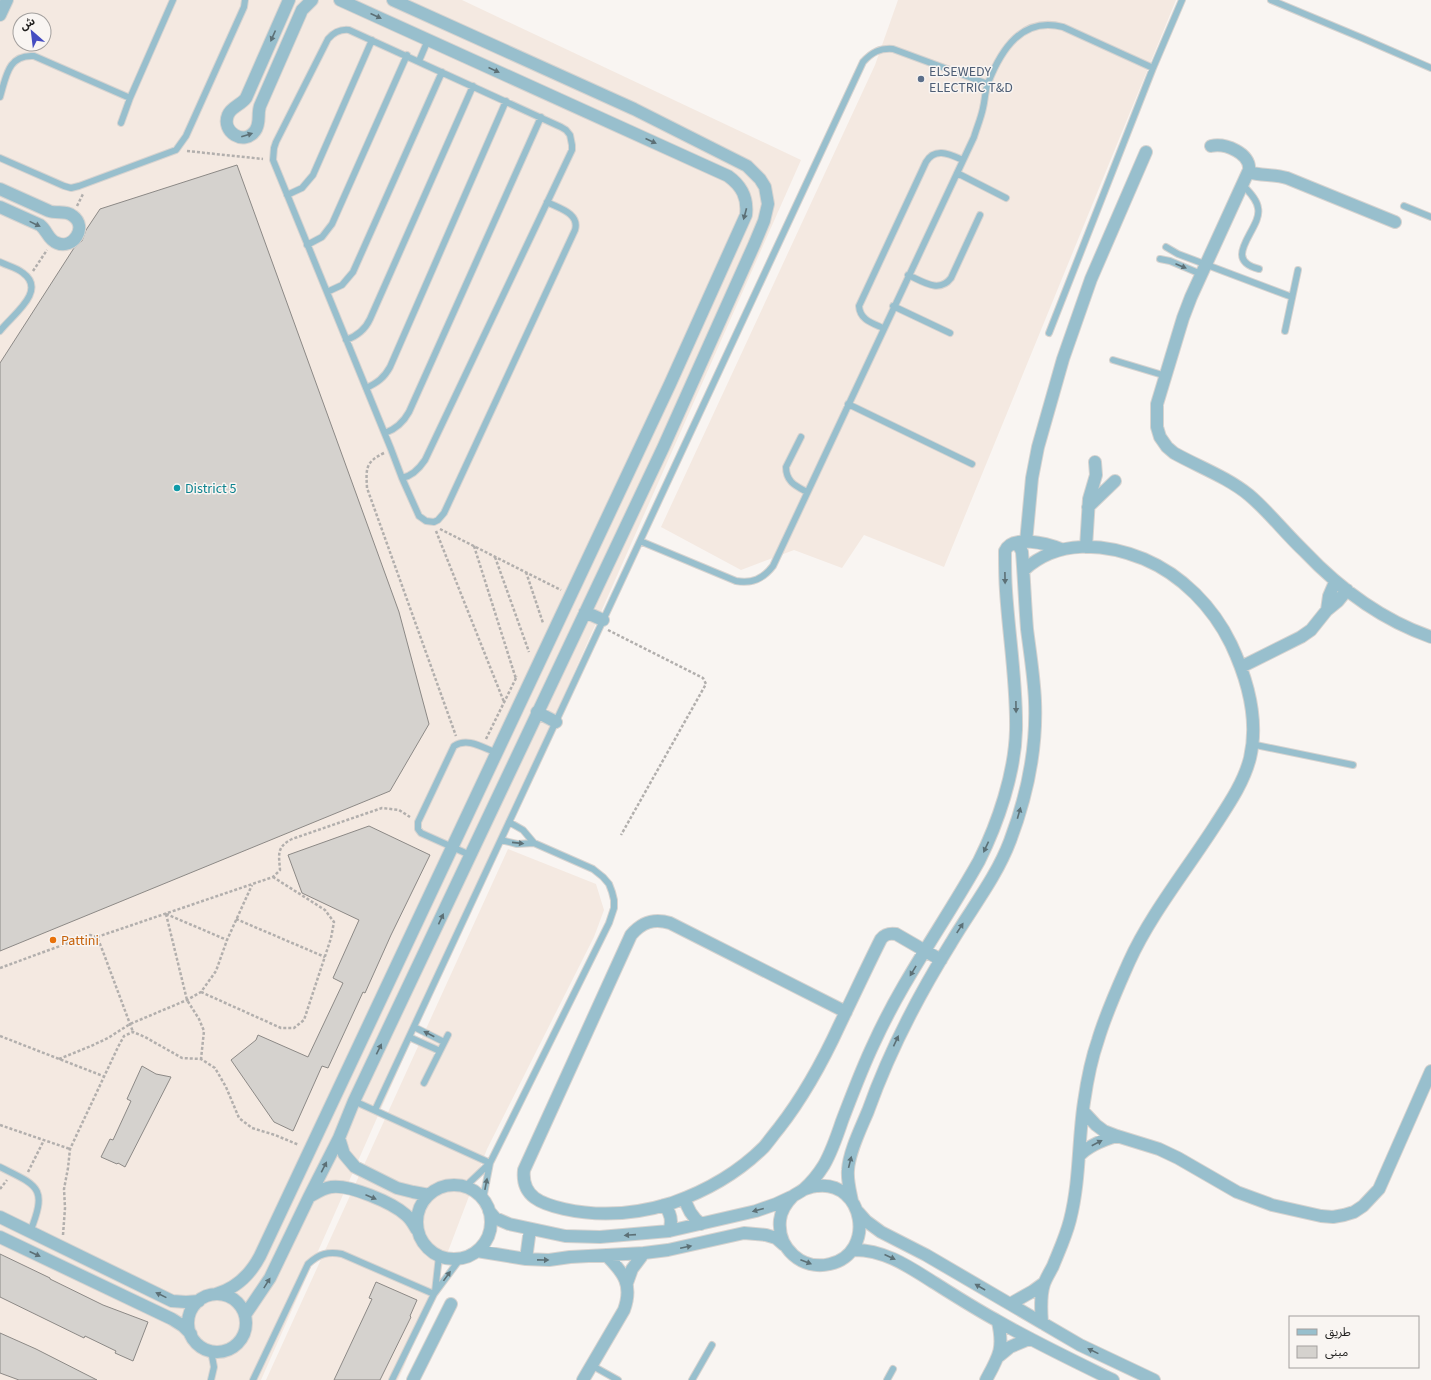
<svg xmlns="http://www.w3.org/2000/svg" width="1431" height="1380" font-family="'Source Sans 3','Noto Sans Arabic',sans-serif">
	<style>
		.built { fill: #f4e9e1; fill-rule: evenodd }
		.building { fill: #d5d2ce; stroke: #8c8986 }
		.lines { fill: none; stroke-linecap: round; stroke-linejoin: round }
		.lane-casing { stroke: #d6d3d0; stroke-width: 8 }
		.street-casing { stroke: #d6d3d0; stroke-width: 14 }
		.path { stroke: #b2afad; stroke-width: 2.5; stroke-dasharray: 3 2; stroke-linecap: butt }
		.lane { stroke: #98bfcd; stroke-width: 6 }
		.street { stroke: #98bfcd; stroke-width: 12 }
		.oneway { fill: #5c7076 }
		.service-dot { fill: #5c6f8a; stroke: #f9f5f2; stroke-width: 1.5 }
		.culture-dot { fill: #0f9aa8; stroke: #f9f5f2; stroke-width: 1.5 }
		.food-dot { fill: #e8710a; stroke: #f9f5f2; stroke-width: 1.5 }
		.labels { text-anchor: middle; stroke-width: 3; stroke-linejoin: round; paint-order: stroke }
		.service-label { font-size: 14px; fill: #4e5e75; stroke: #f9f5f2; text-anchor: start }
		.culture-label { font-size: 14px; fill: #0d838f; stroke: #f9f5f2; text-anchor: start }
		.food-label { font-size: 14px; fill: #c56008; stroke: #f9f5f2; text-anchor: start }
	</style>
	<rect width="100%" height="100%" fill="#f9f5f2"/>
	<!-- built -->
	<path class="built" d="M0,0H462L801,160L261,1380H0ZM20,20H44V44H20Z
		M898,0H1176L944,567L864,535L842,568L794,550L741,570L661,527L875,65Z
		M508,849L596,884L604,910L594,937L487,1149L404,1367L398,1380H266Z"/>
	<!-- building -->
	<path class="building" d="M237,165L399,612L429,724L390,791L0,951V363L74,248L82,241L86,230L100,209Z
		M369,826L430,855L391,935L365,993L363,992L328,1068L322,1066L293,1131L274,1122L231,1060L256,1040L258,1035L308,1057L343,983L333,978L359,920L302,893L288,855Z
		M142,1066L156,1074L171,1077L125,1167L118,1163L117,1164L101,1157L110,1139L113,1140L131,1101L127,1099Z
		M0,1254L50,1278V1279L103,1305L148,1322L133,1361L115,1353L116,1351L85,1336L84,1338L0,1297Z
		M376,1282L417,1300L410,1316L411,1317L380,1380H334L372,1299L369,1298Z
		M0,1333L36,1349L97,1380H19L0,1373Z"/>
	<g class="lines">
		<!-- lane casing -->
		<g class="lane-casing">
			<path id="lane" d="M1271,0L1362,38L1431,68
				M419,61L428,40
				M0,97C6,77 8,54 34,56L130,98
				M121,123L130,98L173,0
				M0,158L64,186L71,188L79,186L176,150L186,136L244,7L245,0
				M957,173L1006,198
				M1243,185C1248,191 1257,199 1258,208C1263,228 1219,259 1259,269
				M287,195L302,188L313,175L372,40
				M1404,206L1431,217
				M307,245L322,237L332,224L407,55
				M1166,247L1178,254L1292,297
				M1160,259L1170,261L1201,274
				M0,262C8,266 17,268 23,273C48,291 11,316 0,331
				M908,275C922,281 939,294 951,278L980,215
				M327,292L342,285L353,272L442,72
				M893,306L950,333
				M883,328C872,323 860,320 859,306L926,162C935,147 949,154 963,160
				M1285,331L1298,270
				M1049,333L1153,68L1182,0
				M346,340C357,336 365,330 370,319L473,86
				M1113,360L1166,376
				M366,388C377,383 384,378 390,367L506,101
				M848,404L972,464
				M385,433C396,429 403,423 409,412L541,117
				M801,437L786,467C786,482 796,486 807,492
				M402,478C412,476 419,469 425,460L572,150V145L570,135L566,130L561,127L349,30C340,29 334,32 328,39L276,142L274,148L273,160L391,449L402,478L419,516L426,521L434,522L438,520L444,513L575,230C580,213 558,208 547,202
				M640,541L736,581C752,584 763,579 773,566L974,137C977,127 981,118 983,108C985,100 985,91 988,83C1001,50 1022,16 1063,27L1153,68
				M1251,744L1353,765
				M509,822L523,830L534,843
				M470,855L421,833L418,829V822L454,746C468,737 483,748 497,753
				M414,1027L444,1042
				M409,1037L440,1051
				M424,1083L448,1035
				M354,1101L490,1163
				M375,1110L863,62C872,52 880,48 893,49L988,84
				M0,1167C38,1186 48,1187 30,1232
				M463,1187L468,1184L490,1163L609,923L614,908V900L612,892L609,884L603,877L593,869L534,843L517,844L501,840
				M486,1205L484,1194L490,1163
				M435,1292L439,1256
				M434,1294L460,1259
				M591,1365L618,1380
				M211,1380L214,1367L211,1351
				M253,1380L308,1264C319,1254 328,1251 342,1254L434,1294L392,1380
				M692,1380L712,1345
				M887,1380L893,1369"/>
		</g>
		<!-- street casing -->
		<g class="street-casing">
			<path id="street" d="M289,0L246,98C241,105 231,107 228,115C221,132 244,146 255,131C261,123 257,115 260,106L302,10L312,0
				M0,15L7,0
				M1211,146C1225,143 1251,153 1249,170L1191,297L1183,318L1157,404V427L1160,437L1167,447L1174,453C1199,467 1227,477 1249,495C1268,511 1285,533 1304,551C1339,588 1382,620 1431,637
				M1248,172C1261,176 1274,174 1287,178L1395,222
				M0,189L49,211C57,214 66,210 73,216C88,227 73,250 57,243C48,240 47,230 40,225L0,207
				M1088,507L1115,481
				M1026,542L1032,478L1038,447L1063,359L1091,279L1146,152
				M1086,547L1089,499L1096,475L1095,462
				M1024,570C1058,539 1104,543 1144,559C1182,575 1213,607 1231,644C1247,678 1259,720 1250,758C1244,782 1229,804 1216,824C1188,868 1150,915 1129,962C1118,987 1106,1013 1098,1040C1091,1060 1087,1081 1084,1102C1078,1141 1080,1181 1070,1220C1066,1236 1059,1251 1053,1266C1050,1272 1046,1278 1044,1284C1040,1296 1041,1310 1042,1323
				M1327,610L1329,596L1335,582
				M585,612L603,620
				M1241,667L1301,637L1311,630L1327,610L1338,601L1347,590
				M537,712L556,722
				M846,1012L670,923C654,918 642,922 631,935L524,1170C521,1197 542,1204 564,1209C600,1217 637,1214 672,1203C706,1191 738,1173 764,1147C769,1141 774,1134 779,1128C804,1096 823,1061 840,1024C854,995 867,967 881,939C885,934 889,933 896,934L941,960
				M1083,1111L1096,1125L1104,1131L1117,1136L1159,1149L1178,1158L1237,1192L1272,1205L1321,1216L1333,1217L1344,1215L1354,1212L1363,1206L1379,1189L1431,1071
				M339,1138L344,1154L355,1167L397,1188L413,1192L429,1195
				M1079,1156C1089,1145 1103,1140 1117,1136
				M417 1222a37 37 0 1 1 74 0a37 37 0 1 1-74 0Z
				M805,1189C808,1188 813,1186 817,1186C864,1180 877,1253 830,1264C802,1271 777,1248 780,1220C781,1211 787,1202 793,1196C797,1193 801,1192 804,1189C811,1183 819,1173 824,1165C832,1151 837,1136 842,1121C852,1095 862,1068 874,1043C903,979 945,922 979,861C998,823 1015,773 1016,730C1017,684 1009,637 1006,591C1005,578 1005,565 1005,551C1012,534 1048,544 1061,549
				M309,1197C316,1193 323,1188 331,1187C349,1184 393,1203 406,1215C411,1219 414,1225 417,1230
				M685,1198C687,1209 692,1217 701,1224
				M852,1201C850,1191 847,1180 848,1170C849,1152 861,1128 868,1111C889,1052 918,996 951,943C971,909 996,878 1010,841C1027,796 1037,748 1035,701C1034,677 1030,653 1027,629C1025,603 1024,578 1022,552C1020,547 1019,545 1014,544
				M664,1205C671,1213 673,1221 669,1231
				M489,1211L495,1218L509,1224L565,1236L600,1237L669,1231L756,1211L776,1204L791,1197
				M858,1212L866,1221L881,1232L926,1255L1080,1345L1154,1380
				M0,1217L172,1301L186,1302L199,1301
				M0,1237L172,1319L183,1326L191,1334
				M852,1250C883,1249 908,1266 933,1282C954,1295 974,1308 996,1320C1034,1342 1074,1361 1113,1380
				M477,1251L526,1259L549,1260L570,1257L644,1253L668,1250L744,1233L766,1235L776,1238L784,1245
				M526,1259L530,1229
				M627,1283L632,1269L644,1253
				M216,1294C237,1288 250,1275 260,1256L670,384L746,215C748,198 742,186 728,176L340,0
				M188 1323a29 29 0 1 1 58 0a29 29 0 1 1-58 0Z
				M1010,1304L1033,1291L1044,1283
				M245,1315L270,1278L309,1197L339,1138L354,1101L663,448L754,245L764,221L768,204L765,187L760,179L747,166L634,109L393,0
				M999,1356L1010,1347L1029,1339
				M413,1380L451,1304
				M583,1380L624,1310C633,1285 624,1273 606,1255
				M986,1380C999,1356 1004,1349 998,1322"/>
		</g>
		<!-- path -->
		<path class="path" d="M187,151L263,159
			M77,206L83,194
			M33,271L47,250
			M384,453C365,462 366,469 367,488L456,736
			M440,529L561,590
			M436,531L504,702
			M474,546L516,679
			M495,557L529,652
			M526,572L543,623
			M608,630L703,678L706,684L621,835
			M486,739L517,676
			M166,914L187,1000L199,1019L204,1031L201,1059
			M166,914L227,940
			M236,919L325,957
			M97,937L273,877L280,870C279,855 276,847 292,839L382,808L399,810L410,817
			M0,968L90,935L97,937L102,949L133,1032
			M201,992L281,1028H294L304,1020L331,938L334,922L325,910L273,877
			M0,1036L103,1076
			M59,1059L91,1046L108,1038L130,1024L187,1000L201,992L216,971L227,940L252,885
			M0,1125L70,1149
			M28,1172L44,1140
			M0,1189L7,1180
			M63,1235L65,1208L64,1189L68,1168L70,1149L118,1047L124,1036L133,1032L145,1037L182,1058L201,1059L215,1068L226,1087L239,1118L252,1128L275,1135L299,1145"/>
		<!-- lane -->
		<use href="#lane" class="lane"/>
		<!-- street -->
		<use href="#street" class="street"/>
	</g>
	<!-- one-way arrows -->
	<defs><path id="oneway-solid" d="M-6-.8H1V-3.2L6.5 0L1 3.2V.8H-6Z"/></defs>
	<g class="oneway">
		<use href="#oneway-solid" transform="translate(376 16) rotate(24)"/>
		<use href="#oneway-solid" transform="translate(273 36) rotate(114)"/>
		<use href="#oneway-solid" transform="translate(494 70) rotate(24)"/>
		<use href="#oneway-solid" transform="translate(247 135) rotate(-17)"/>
		<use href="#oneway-solid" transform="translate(651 141) rotate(24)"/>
		<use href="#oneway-solid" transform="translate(745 214) rotate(105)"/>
		<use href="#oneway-solid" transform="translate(35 224) rotate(26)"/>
		<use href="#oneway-solid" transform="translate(1181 266) rotate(23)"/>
		<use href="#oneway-solid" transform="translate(1005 578) rotate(89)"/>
		<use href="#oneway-solid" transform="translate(1016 707) rotate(89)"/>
		<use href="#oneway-solid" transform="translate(1019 813) rotate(-74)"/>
		<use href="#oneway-solid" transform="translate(518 843) rotate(6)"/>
		<use href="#oneway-solid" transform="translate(986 847) rotate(115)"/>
		<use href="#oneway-solid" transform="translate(441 919) rotate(-65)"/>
		<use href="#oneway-solid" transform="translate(960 928) rotate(-57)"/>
		<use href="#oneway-solid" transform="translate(913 971) rotate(121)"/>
		<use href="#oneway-solid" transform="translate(429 1034) rotate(-153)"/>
		<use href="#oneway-solid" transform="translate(896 1041) rotate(-65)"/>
		<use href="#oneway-solid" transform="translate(379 1049) rotate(-64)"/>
		<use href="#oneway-solid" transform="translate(1097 1143) rotate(-28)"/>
		<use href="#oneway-solid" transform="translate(850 1162) rotate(-76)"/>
		<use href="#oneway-solid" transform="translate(324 1167) rotate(-63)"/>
		<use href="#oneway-solid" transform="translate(486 1184) rotate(-79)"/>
		<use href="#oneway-solid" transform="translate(371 1197) rotate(23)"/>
		<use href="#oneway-solid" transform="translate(758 1210) rotate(165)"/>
		<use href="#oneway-solid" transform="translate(630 1235) rotate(176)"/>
		<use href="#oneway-solid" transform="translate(686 1247) rotate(-12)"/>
		<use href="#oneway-solid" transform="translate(35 1254) rotate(25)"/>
		<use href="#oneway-solid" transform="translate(890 1257) rotate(24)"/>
		<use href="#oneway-solid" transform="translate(543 1260) rotate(1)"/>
		<use href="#oneway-solid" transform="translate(806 1262) rotate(21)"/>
		<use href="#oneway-solid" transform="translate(447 1276) rotate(-54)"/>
		<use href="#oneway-solid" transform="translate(267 1283) rotate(-58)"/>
		<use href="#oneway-solid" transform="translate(980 1287) rotate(-150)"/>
		<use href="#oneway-solid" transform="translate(161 1295) rotate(-154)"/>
		<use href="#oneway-solid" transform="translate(1093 1351) rotate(-154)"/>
	</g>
	<!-- markers -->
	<circle class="service-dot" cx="921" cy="79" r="4"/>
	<circle class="culture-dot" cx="177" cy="488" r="4"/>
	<circle class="food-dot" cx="53" cy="940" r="4"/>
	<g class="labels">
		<!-- service labels -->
		<g class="service-label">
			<text x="929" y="76">ELSEWEDY<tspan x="929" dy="16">ELECTRIC T&amp;D</tspan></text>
		</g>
		<!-- culture labels -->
		<g class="culture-label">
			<text x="185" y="493">District 5</text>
		</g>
		<!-- food labels -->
		<g class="food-label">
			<text x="61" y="945">Pattini</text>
		</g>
	</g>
	<!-- legend -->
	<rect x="1289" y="1316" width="130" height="52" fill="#f9f5f2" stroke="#a3a09e"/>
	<rect x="1297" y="1329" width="20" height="6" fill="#98bfcd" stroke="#a3a09e"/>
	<text x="1325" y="1336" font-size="12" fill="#21201f">طريق</text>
	<rect x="1297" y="1346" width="20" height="12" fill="#d5d2ce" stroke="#a3a09e"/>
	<text x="1325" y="1356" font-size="12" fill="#21201f">مبنى</text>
	<!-- north arrow -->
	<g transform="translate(32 32) rotate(332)"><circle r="19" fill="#f9f5f2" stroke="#a3a09e"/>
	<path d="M0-3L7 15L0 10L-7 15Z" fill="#444cc1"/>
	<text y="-6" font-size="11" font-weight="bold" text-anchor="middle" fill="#21201f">ش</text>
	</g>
</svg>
